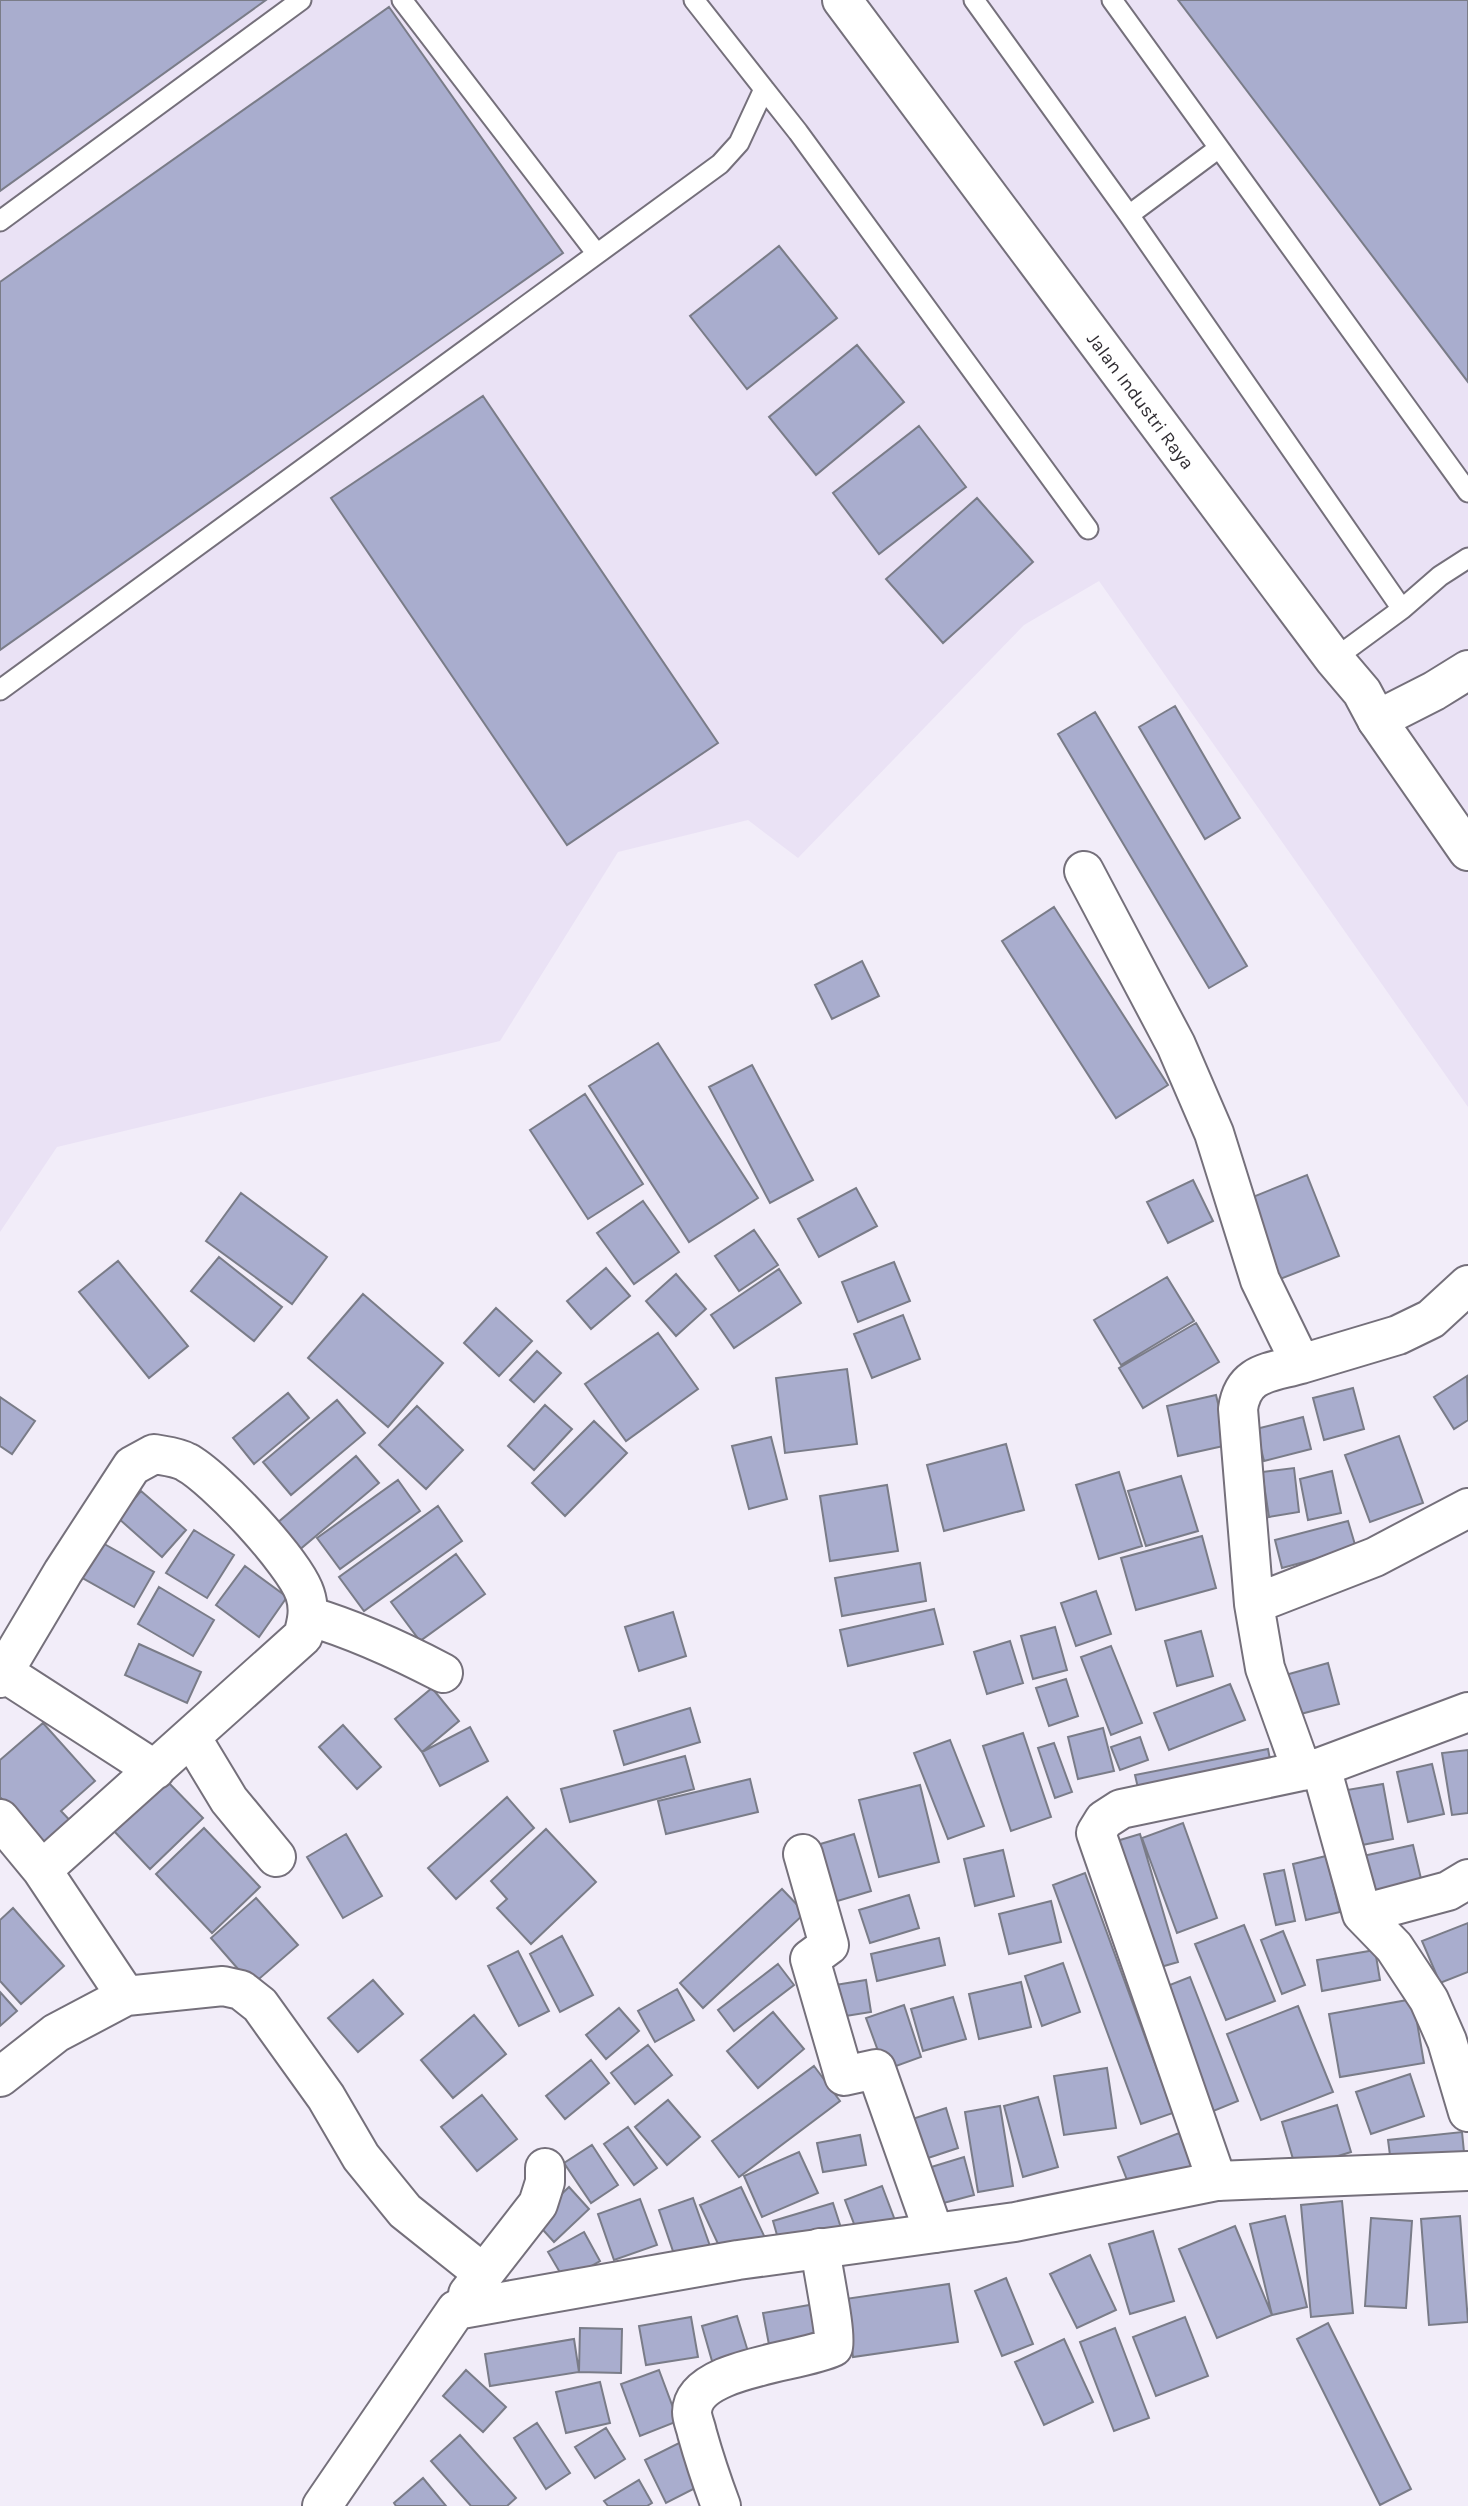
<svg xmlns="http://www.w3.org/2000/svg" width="1468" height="2506" font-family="Karla,sans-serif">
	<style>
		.built { fill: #eae2f5 }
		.building { fill: #a9adce; stroke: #7a7c88; stroke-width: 2 }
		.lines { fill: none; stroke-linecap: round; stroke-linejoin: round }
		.service-casing { stroke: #75707b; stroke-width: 23 }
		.minor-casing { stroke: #75707b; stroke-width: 42 }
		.tertiary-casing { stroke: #75707b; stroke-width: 42 }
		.service { stroke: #fff; stroke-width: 19 }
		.minor { stroke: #fff; stroke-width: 38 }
		.tertiary { stroke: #fff; stroke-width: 38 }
		.labels { text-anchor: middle; stroke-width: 5; stroke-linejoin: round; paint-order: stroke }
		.street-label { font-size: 19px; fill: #312e33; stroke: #fff }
	</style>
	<rect width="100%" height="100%" fill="#f2edf9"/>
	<!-- built -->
	<path class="built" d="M0,0H1468V1107L1099,581L1024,625L798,858L748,820L618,852L500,1041L57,1147L0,1232Z"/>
	<!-- building -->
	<path class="building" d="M0,0H266L0,191Z
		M1178,0H1468V382Z
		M389,7L563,253L0,650V282Z
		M779,246L837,318L747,389L690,316Z
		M857,345L904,402L816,475L769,417Z
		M483,396L718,743L567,845L331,498Z
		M919,426L966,487L879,554L833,493Z
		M977,498L1033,562L943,643L886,579Z
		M1175,706L1240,818L1205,839L1139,727Z
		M1095,712L1247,966L1209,988L1058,734Z
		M1054,907L1168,1085L1116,1118L1002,941Z
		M862,961L879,996L832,1019L815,985Z
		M658,1043L758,1198L689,1242L589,1086Z
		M752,1065L813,1180L770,1203L709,1087Z
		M585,1094L643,1184L588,1219L530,1130Z
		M1307,1175L1339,1256L1275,1281L1243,1201Z
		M1193,1180L1213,1221L1168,1243L1147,1202Z
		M856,1188L877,1226L819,1257L798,1219Z
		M241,1193L327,1257L292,1304L206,1241Z
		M643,1201L679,1252L634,1284L597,1233Z
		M754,1230L778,1265L739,1291L715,1256Z
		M219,1257L282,1307L254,1341L191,1291Z
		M118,1261L188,1346L149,1378L79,1292Z
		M894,1262L910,1301L858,1322L842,1282Z
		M606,1268L630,1296L591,1329L567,1301Z
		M779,1269L801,1303L734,1348L711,1315Z
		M676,1274L706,1309L676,1336L646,1301Z
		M1167,1277L1194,1321L1121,1365L1094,1320Z
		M363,1294L443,1363L388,1427L308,1358Z
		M496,1308L532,1341L499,1376L464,1343Z
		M903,1315L920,1359L872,1378L854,1334Z
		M1196,1323L1219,1362L1143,1408L1119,1368Z
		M658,1333L698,1389L626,1441L585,1384Z
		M537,1351L561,1373L534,1402L510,1380Z
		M847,1369L857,1444L785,1453L776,1378Z
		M1467,1376L1468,1420L1454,1429L1434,1397Z
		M1353,1388L1364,1429L1324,1440L1313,1398Z
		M288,1393L309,1418L254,1464L233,1438Z
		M1216,1395L1228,1445L1178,1456L1167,1406Z
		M0,1397L35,1421L12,1454L0,1446Z
		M337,1400L365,1433L291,1495L263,1462Z
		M545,1405L572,1429L534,1470L508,1446Z
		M417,1406L463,1450L426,1489L379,1445Z
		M1303,1417L1311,1449L1264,1461L1256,1429Z
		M594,1421L627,1453L565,1516L532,1483Z
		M1399,1436L1423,1503L1370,1522L1345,1455Z
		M771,1437L787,1499L749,1509L732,1446Z
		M1006,1444L1024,1510L944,1531L927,1465Z
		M356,1456L379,1483L298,1551L276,1524Z
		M1294,1468L1299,1512L1269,1517L1262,1472Z
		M1332,1471L1341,1513L1308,1520L1300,1479Z
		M1119,1472L1142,1546L1099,1559L1076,1485Z
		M1181,1476L1198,1531L1146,1546L1128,1491Z
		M398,1480L420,1511L340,1569L317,1538Z
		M887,1485L898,1551L830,1561L820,1496Z
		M141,1491L186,1530L162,1557L118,1518Z
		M438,1506L462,1541L364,1611L339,1577Z
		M1348,1521L1356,1548L1282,1568L1275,1540Z
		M194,1530L234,1555L207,1598L166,1573Z
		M1202,1536L1216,1588L1136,1610L1121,1558Z
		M99,1541L154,1572L134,1607L79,1576Z
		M456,1554L485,1594L420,1641L391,1602Z
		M920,1563L926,1601L842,1616L835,1578Z
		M245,1566L287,1597L259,1637L216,1605Z
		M159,1587L214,1620L193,1656L138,1624Z
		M1096,1591L1111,1634L1076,1646L1061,1603Z
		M934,1609L943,1644L848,1666L840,1630Z
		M673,1612L686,1656L639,1671L625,1627Z
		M1055,1627L1067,1670L1033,1679L1021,1636Z
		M1201,1631L1213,1676L1177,1686L1165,1641Z
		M1010,1641L1023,1683L987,1694L974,1652Z
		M139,1644L201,1672L187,1703L125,1675Z
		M1111,1646L1142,1723L1111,1735L1081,1657Z
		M1328,1663L1339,1704L1293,1716L1282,1676Z
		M1066,1679L1078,1716L1049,1726L1036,1688Z
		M1230,1684L1245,1720L1169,1750L1154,1713Z
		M432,1688L459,1721L422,1752L395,1719Z
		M690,1708L700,1742L624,1765L614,1731Z
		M43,1723L95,1781L61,1811L78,1829L50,1854L0,1797V1760Z
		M343,1725L381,1767L357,1789L319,1747Z
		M470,1727L488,1761L440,1786L422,1752Z
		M1103,1728L1114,1771L1078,1779L1068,1737Z
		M1023,1733L1051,1817L1011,1831L983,1746Z
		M1140,1737L1148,1760L1120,1770L1111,1747Z
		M950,1740L984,1826L948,1839L914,1753Z
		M1054,1743L1072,1792L1055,1798L1038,1748Z
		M1268,1749L1273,1775L1141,1801L1135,1775Z
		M1468,1750V1813L1452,1815L1442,1753Z
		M685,1756L694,1789L570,1822L561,1789Z
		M1432,1764L1444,1814L1408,1822L1397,1772Z
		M750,1779L758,1812L666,1834L658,1801Z
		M166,1780L203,1818L150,1869L113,1830Z
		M1383,1784L1393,1839L1357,1846L1347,1790Z
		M920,1785L939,1862L879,1877L859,1800Z
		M507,1797L534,1828L456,1899L428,1868Z
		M1183,1823L1217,1918L1177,1933L1142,1838Z
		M204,1828L260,1887L212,1933L156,1874Z
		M546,1829L596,1882L531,1944L497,1908L507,1899L491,1881Z
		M346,1834L382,1896L343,1918L307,1857Z
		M854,1834L871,1891L834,1902L817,1845Z
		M1140,1834L1178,1962L1147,1971L1110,1843Z
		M1413,1845L1423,1887L1364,1901L1354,1858Z
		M1003,1850L1014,1896L975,1906L964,1859Z
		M1326,1856L1340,1912L1306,1920L1293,1864Z
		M1284,1870L1295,1921L1276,1925L1264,1874Z
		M1085,1873L1173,2113L1141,2124L1053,1885Z
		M782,1889L805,1913L703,2008L680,1983Z
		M909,1895L919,1928L870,1943L859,1910Z
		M256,1898L298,1945L252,1985L211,1938Z
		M1051,1901L1061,1942L1009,1954L999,1914Z
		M13,1908L64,1966L21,2004L0,1981V1920Z
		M1468,1923V1972L1440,1983L1422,1941Z
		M1244,1925L1275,2001L1226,2020L1195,1944Z
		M1283,1931L1305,1985L1282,1994L1261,1940Z
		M562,1936L593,1995L560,2012L530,1954Z
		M939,1938L945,1965L877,1981L871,1954Z
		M1375,1950L1380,1980L1322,1991L1317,1960Z
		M518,1951L549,2011L519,2026L488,1966Z
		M1063,1963L1080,2012L1042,2026L1025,1976Z
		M778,1964L794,1985L734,2031L718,2010Z
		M1190,1977L1238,2101L1206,2114L1157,1990Z
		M373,1980L403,2014L358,2052L328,2018Z
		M866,1980L871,2012L833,2018L829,1986Z
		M1021,1982L1031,2027L979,2039L969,1994Z
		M677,1989L694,2020L655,2042L638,2011Z
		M0,1992L17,2011L0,2026Z
		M953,1997L966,2039L923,2051L911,2009Z
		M1413,1999L1424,2063L1340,2077L1329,2014Z
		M904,2005L921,2057L885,2070L866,2018Z
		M1298,2006L1333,2092L1261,2120L1227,2034Z
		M619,2008L639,2031L606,2059L586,2035Z
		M773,2012L804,2049L758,2088L727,2051Z
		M474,2015L506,2054L453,2098L421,2060Z
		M648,2045L672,2075L635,2104L611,2073Z
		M591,2060L609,2083L565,2119L546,2096Z
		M814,2066L840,2101L739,2177L712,2141Z
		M1107,2068L1116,2128L1064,2135L1054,2076Z
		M1410,2074L1424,2116L1371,2134L1356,2092Z
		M482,2095L517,2139L477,2171L441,2127Z
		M1038,2097L1058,2167L1023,2177L1004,2106Z
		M668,2100L700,2137L667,2165L635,2127Z
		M1337,2105L1351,2152L1296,2169L1282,2122Z
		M1000,2106L1013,2186L978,2192L965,2112Z
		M946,2108L958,2148L922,2160L903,2122Z
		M628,2127L657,2168L634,2185L604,2144Z
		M1462,2132L1465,2162L1392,2171L1388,2140Z
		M1179,2133L1192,2166L1131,2190L1118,2157Z
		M860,2135L866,2165L823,2172L817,2143Z
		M592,2145L618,2185L591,2203L564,2163Z
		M799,2152L818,2193L762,2217L744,2176Z
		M964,2157L974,2195L932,2206L928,2168Z
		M882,2186L896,2223L859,2237L845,2200Z
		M569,2187L589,2209L554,2242L534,2220Z
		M741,2187L766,2240L725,2259L700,2205Z
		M693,2198L710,2246L675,2257L659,2210Z
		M640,2199L657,2245L614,2260L598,2214Z
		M1342,2201L1353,2313L1311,2317L1301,2205Z
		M833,2203L842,2231L781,2249L773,2221Z
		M1285,2216L1307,2307L1272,2315L1250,2224Z
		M1460,2216L1468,2322L1429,2325L1421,2219Z
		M1371,2218L1412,2221L1406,2308L1365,2306Z
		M1235,2226L1272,2315L1217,2338L1179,2249Z
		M1153,2231L1174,2301L1130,2314L1109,2244Z
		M584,2232L600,2261L565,2281L548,2252Z
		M1090,2255L1116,2310L1077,2328L1050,2274Z
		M1006,2278L1033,2344L1002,2356L975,2291Z
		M949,2284L958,2342L853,2357L845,2299Z
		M821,2303L827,2341L770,2350L763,2313Z
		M737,2316L750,2358L714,2368L702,2326Z
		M691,2317L698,2357L646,2365L639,2326Z
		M1185,2317L1208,2376L1156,2396L1133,2337Z
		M1328,2323L1411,2489L1380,2505L1297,2339Z
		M580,2328L622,2329L621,2373L579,2372Z
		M1115,2328L1149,2418L1114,2431L1080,2342Z
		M574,2339L579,2372L490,2386L485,2354Z
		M1064,2339L1093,2402L1044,2425L1015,2362Z
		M466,2370L506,2407L483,2432L443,2396Z
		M659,2370L678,2421L640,2436L621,2384Z
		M600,2382L610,2423L566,2433L556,2392Z
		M537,2423L570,2473L546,2489L514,2438Z
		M606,2428L625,2459L595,2478L575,2447Z
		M460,2435L516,2498L507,2506H471L431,2461Z
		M685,2440L707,2482L666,2503L645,2460Z
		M423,2478L446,2506H396L394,2503Z
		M639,2480L652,2503L647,2506H608L604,2501Z"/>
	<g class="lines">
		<!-- service casing -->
		<g class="service-casing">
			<path id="service" d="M402,0L597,254
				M694,0L798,132L1088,529
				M974,0L1129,215L1402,609
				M1112,0L1468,492
				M1129,215L1219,148
				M0,221L301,0
				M1334,659L1402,609L1440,576L1468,558
				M0,690L720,164L739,143L764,89"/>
		</g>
		<!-- minor casing -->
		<g class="minor-casing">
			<path id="minor" d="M1377,720L1468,851
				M1084,871L1176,1045L1214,1133L1260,1280L1301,1364L1398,1335L1431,1319L1468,1285
				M1301,1364C1269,1373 1243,1372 1238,1409L1254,1604L1265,1668L1302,1771
				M1254,1604L1375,1557L1468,1508
				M308,1616C356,1630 399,1650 443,1673
				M3,1672L155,1770
				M0,1678L63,1572L132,1466L154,1454C164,1456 177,1457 186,1462C215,1477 295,1563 305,1594C310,1609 307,1622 303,1636L42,1870
				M191,1737L229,1800L276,1857
				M1321,1767L1362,1914L1394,1947L1429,2000L1447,2041L1468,2112
				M0,1819L42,1870L126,1996
				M803,1854L829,1945L810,1959L844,2076L876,2069L934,2233
				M1362,1914L1448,1891L1468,1879
				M0,2077L56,2033L126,1996L223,1986L241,1990L260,2005L326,2097L361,2157L405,2211L484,2274
				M1217,2181L1096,1833L1104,1820L1121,1809L1321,1767L1468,1712
				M468,2294L538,2204L545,2182V2168
				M721,2506C712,2482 704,2458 697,2433C696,2427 692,2419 692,2412C693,2367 800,2363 833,2347C837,2336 822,2266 820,2248"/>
		</g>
		<!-- tertiary casing -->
		<g class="tertiary-casing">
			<g id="tertiary">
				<path id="s1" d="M842,0L1334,659L1362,692L1377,720L1434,691L1468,670"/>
				<path d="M322,2506L456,2310L738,2260L1015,2222L1217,2181L1468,2171"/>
			</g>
		</g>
		<!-- service -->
		<use href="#service" class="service"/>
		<!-- minor -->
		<use href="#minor" class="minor"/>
		<!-- tertiary -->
		<use href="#tertiary" class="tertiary"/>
	</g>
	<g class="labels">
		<!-- street labels -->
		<g class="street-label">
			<text dy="7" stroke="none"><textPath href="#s1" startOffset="500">Jalan Industri Raya</textPath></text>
		</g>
	</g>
</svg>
